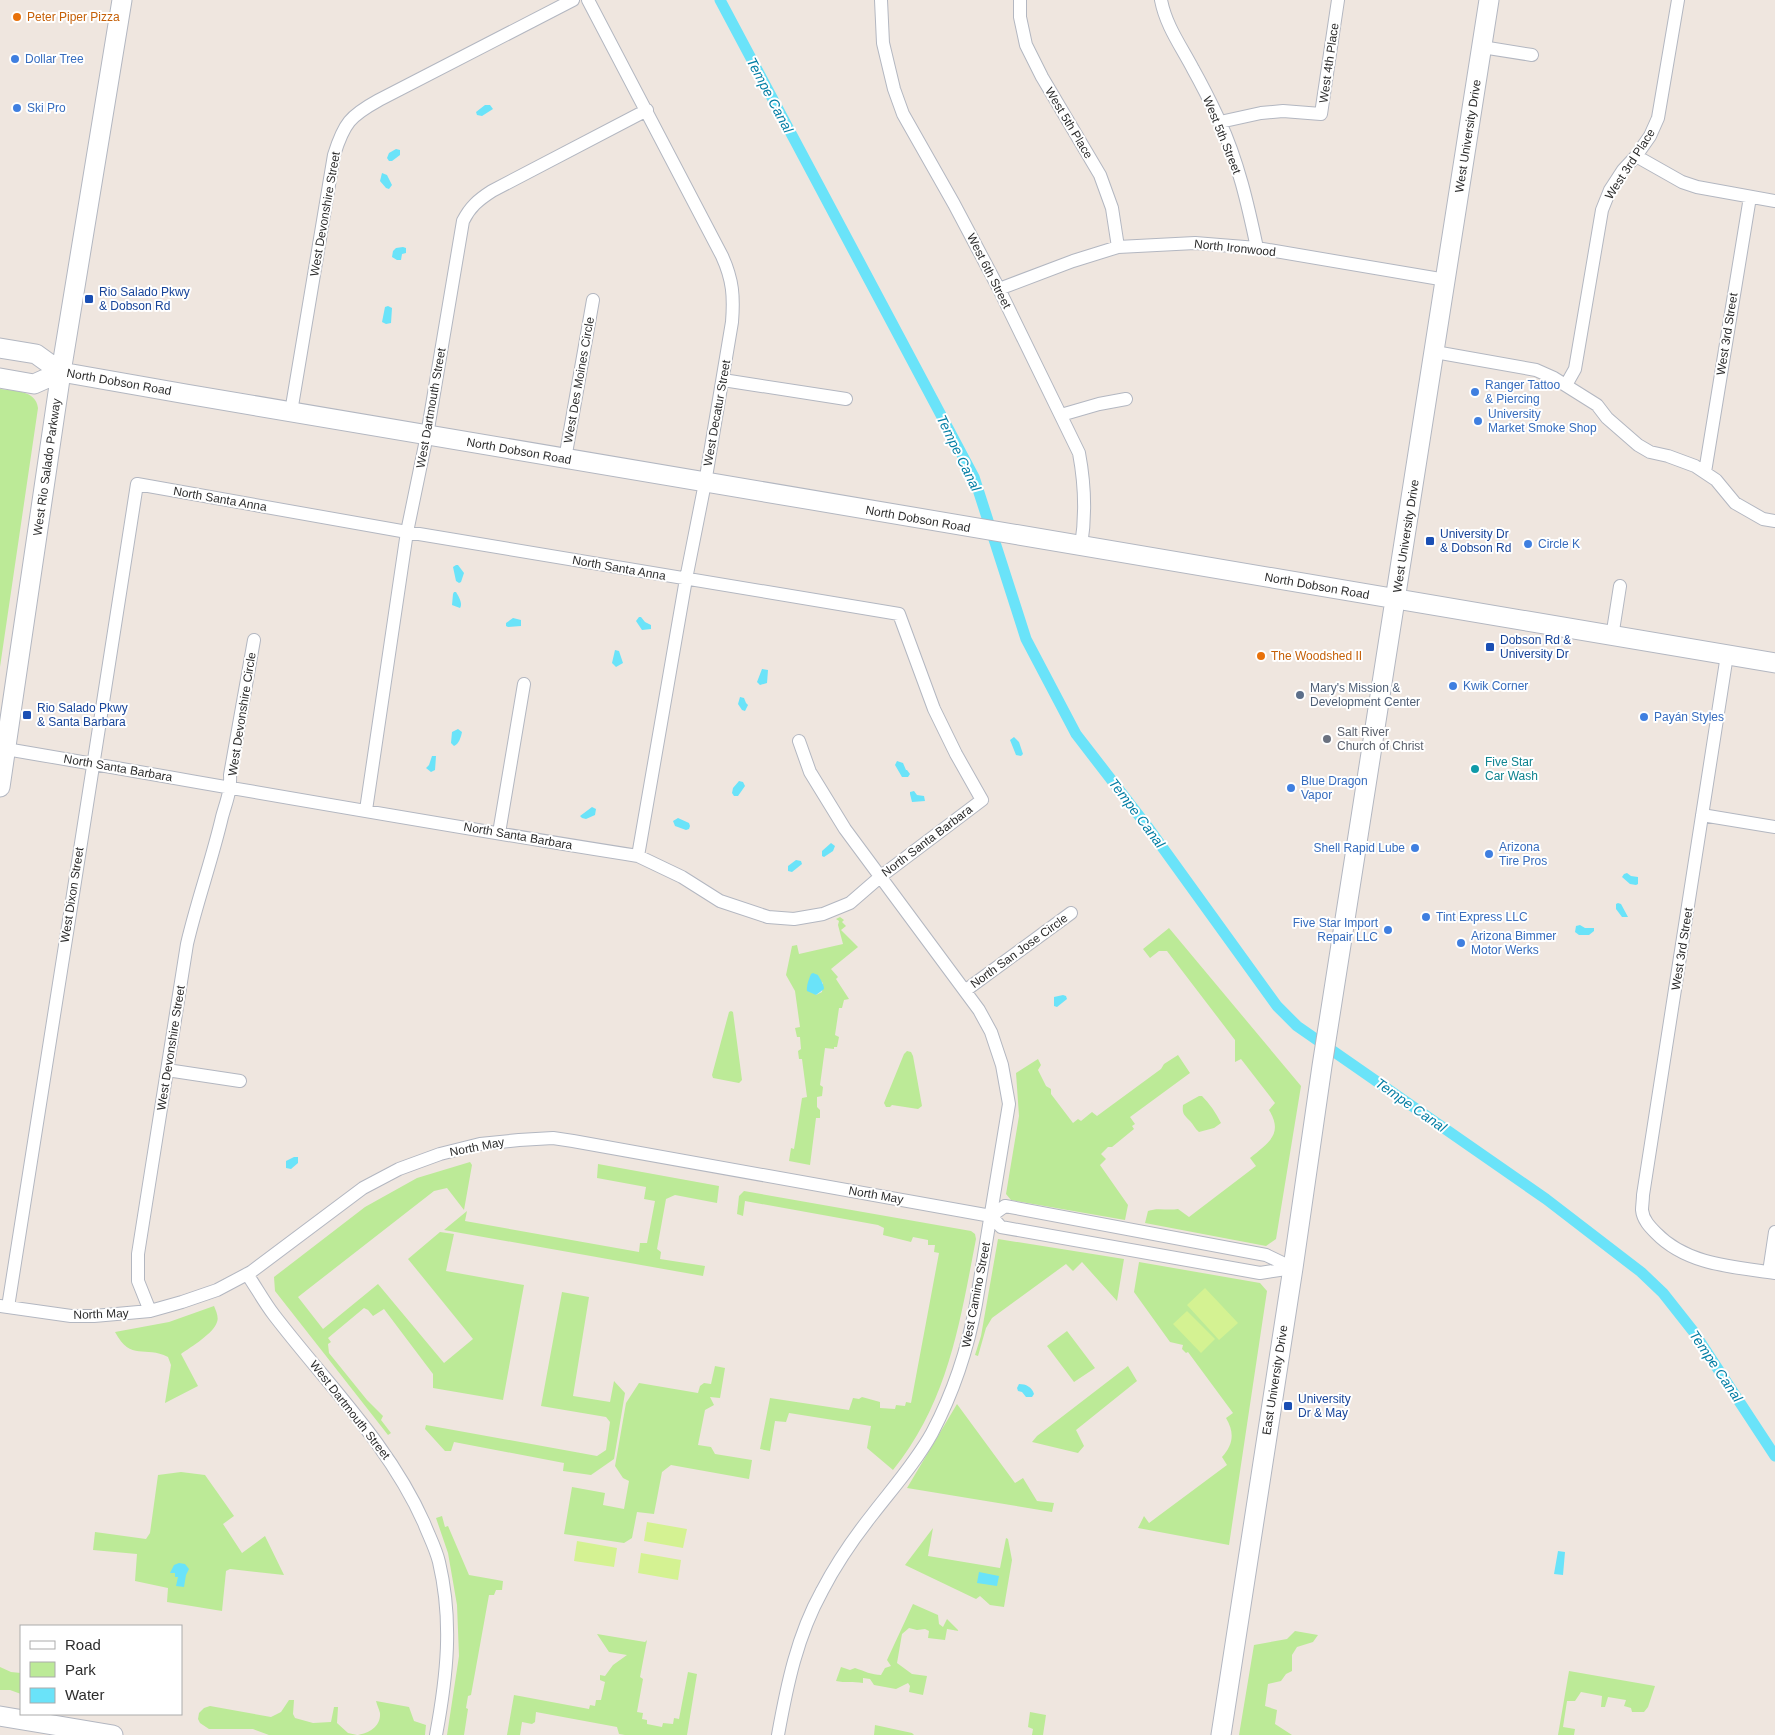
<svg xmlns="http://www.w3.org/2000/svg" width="1775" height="1735" font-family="Helvetica,sans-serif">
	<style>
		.green { fill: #bcea97; fill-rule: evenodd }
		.pitch { fill: #d4f292 }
		.water { fill: #6ae3f9 }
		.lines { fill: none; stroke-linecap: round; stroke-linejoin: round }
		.canal { stroke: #6ae3f9; stroke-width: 11 }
		.street-casing { stroke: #b3b7c1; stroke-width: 14 }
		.secondary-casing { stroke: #b3b7c1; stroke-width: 21 }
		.street { stroke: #fff; stroke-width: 12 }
		.secondary { stroke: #fff; stroke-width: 19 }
		.food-dot { fill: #e8710a; stroke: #fff; stroke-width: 2 }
		.shop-dot { fill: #3f7fe0; stroke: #fff; stroke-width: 2 }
		.transit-dot { fill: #1a4fb4; stroke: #fff; stroke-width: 2 }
		.service-dot { fill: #5c6f8a; stroke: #fff; stroke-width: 2 }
		.worship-dot { fill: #6b7280; stroke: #fff; stroke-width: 2 }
		.culture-dot { fill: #0f9aa8; stroke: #fff; stroke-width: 2 }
		.labels { text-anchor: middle; stroke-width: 4; stroke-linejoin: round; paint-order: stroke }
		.food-label { font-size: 12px; fill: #c56008; stroke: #fff; text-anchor: start }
		.shop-label { font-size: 12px; fill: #366cbe; stroke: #fff; text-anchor: start }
		.street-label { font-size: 12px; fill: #2d2d2d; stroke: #fff }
		.transit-label { font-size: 12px; fill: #164399; stroke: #fff; text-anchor: start }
		.service-label { font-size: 12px; fill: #4e5e75; stroke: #fff; text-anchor: start }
		.worship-label { font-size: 12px; fill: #5b616d; stroke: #fff; text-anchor: start }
		.culture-label { font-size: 12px; fill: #0d838f; stroke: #fff; text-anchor: start }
		.water-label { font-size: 14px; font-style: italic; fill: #037ea4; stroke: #fff }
	</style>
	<rect width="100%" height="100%" fill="#efe6df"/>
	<!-- green -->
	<path class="green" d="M0,389C14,391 36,390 38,408L0,667Z
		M840,917L844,920L842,922L846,926L841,930L858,947L831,969L838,977L836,979L849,999L844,1000L842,1008H839L835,1035L839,1037L837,1047H834V1049L825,1048L820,1085L823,1087L822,1096L817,1097V1107L820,1110V1118H816L810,1165L789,1161L791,1148L794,1149L802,1098L807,1097L802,1059H799L798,1051L801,1049L800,1037H797L795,1028L800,1027L795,991L786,975L792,946L797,945L799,954L843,944L838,925L839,921L836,919ZM818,975L819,980L823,983L822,992L816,995L807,987L810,982Z
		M1169,928L1301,1086L1276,1239L1266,1246L1145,1223L1148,1211C1158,1207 1167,1211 1178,1209L1189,1217L1256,1166L1250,1158C1268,1143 1284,1134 1269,1110L1275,1103L1241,1059L1235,1062V1040L1167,951H1159L1150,958L1143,949Z
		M731,1011L733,1012L742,1080L739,1083L713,1078L712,1075L729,1012Z
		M907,1051L911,1052L913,1056L922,1106L918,1109L892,1105L890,1107H886L884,1103L904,1054Z
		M1178,1055L1190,1073L1130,1117L1135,1124L1132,1126L1134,1129L1112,1147H1108L1101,1154L1106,1159L1100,1165L1128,1205L1125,1220L1011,1200L1006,1194L1019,1116L1016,1073L1038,1059L1041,1065L1038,1070L1046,1086L1051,1089V1094L1073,1123L1078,1119L1081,1121L1092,1112L1097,1116L1161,1069L1164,1064Z
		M1199,1096H1202C1210,1104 1216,1113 1221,1123L1214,1128L1199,1132C1195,1129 1193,1124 1190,1121C1184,1115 1182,1114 1183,1105Z
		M470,1162L472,1165L464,1210L447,1188L434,1191L298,1297L323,1329L378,1284L444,1363L473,1339L408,1259L440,1232L454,1234L446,1271L524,1285L503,1400L433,1388V1374L384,1309L373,1316L368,1310L364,1308L328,1338L331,1342L328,1344L329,1353L367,1400L383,1416L381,1420L391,1433L388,1435L275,1291L274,1277L365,1207L417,1178Z
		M598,1164L719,1186L717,1203L675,1195L666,1199L657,1249L661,1252L660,1259L705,1266L703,1276L444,1230L467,1211L465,1221L639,1252L640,1243H647L655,1201L644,1199L646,1187L597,1178Z
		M744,1191L971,1231L975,1234L976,1239C960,1322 948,1402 893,1470L867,1448L871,1426L789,1413L786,1422L775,1421L770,1451L760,1449L770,1398L849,1410L853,1398L859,1399L862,1397L880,1402V1408L895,1409L896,1405L905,1406L906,1402L911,1403L939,1253L934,1252L935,1245H928V1240L913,1237L911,1242L883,1235L884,1228L878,1225L745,1201L743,1216L737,1214L739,1196Z
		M998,1239L1124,1259L1117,1301L1082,1262L1073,1271L1066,1264L992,1318L986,1328L978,1356L975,1355L981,1336Z
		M1139,1262L1260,1283L1267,1291L1229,1545L1138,1528L1144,1516L1149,1523L1227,1465L1222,1457C1233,1445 1235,1433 1226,1418L1233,1413L1188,1352L1186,1353L1182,1349L1183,1345L1170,1342L1134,1292Z
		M562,1292L589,1297L573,1396L610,1402L614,1381L625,1393L614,1459L591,1475L563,1471L564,1463L454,1442L451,1451H445L425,1429L426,1425L597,1456L606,1450L610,1422L606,1417L541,1406Z
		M214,1306C216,1311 219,1317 217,1322C214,1333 191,1347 181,1354L198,1386L165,1403L171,1365L168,1357C145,1345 131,1362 115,1332L169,1322Z
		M1067,1331L1095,1368L1074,1382L1047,1346Z
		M715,1366L725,1368L720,1398L710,1397L714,1405L705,1410L698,1445L711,1447L715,1454L752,1460L749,1479L671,1465L662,1472L654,1514L637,1512L632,1538L624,1543L564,1534L572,1487L605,1493L603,1505L624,1509L629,1481L623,1478L615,1466L626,1403L639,1383L698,1393L700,1386L704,1383L711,1384Z
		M1128,1366L1137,1381L1076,1430L1084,1446L1078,1453L1032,1442L1037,1436Z
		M957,1404L1015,1483L1023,1478L1037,1501L1054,1503L1052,1512L907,1488Z
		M181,1472L205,1475L234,1516L223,1524L242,1553L265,1536L284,1575L230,1569L226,1571L222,1611L167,1602L168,1588L135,1581L137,1554L93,1550L95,1532L146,1539L150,1533L158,1475Z
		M442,1516L445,1527L448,1526L469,1575L503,1581L502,1590H496L494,1595H489L471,1695L468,1696L466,1708L468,1709L464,1735H447L459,1656L457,1605L448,1553L436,1518Z
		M933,1528L928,1556L1000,1568L1006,1538L1008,1539L1012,1560L1004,1607L990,1605L980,1596L976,1599L905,1565Z
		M913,1604L938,1615L939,1624L943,1627L947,1619L959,1631L947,1629L945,1640L928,1638L929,1631L925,1629L917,1630L909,1628L902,1634L897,1663L912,1674L927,1676L923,1695L909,1692L910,1686L908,1683L896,1689L874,1685L870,1679L863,1678V1683C853,1681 845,1683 836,1681L841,1667L850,1670L855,1668C864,1671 872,1675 881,1675L885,1668L891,1666L887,1660Z
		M1295,1631L1318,1635L1313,1642L1297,1647L1292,1655V1671L1286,1674L1281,1681L1268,1684L1265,1706L1277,1710L1275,1724L1292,1735H1239L1254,1645L1287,1639Z
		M597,1634L645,1642L647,1640L640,1677L643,1679L637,1712L643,1713L642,1719L647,1720V1724L662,1727L663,1723L673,1724L674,1718L679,1719L688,1672L697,1674L687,1735H625L619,1734L617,1727L536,1712L535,1722L532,1724L522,1722L520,1735H507L514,1695L589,1709L590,1705L595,1706L596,1700H601L605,1682L600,1680V1675L605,1676L613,1665L627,1655L609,1652Z
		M0,1667L11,1672L21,1673V1694L10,1690H0Z
		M1569,1671L1655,1686L1648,1707L1644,1712H1632L1631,1708L1624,1706L1626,1700L1608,1697L1605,1707H1601L1602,1696L1581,1692L1575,1701H1567L1563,1727L1575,1729L1574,1735H1558Z
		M289,1700H294L293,1714L295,1718L313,1723L331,1722L334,1707H338L337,1723L348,1733L357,1735H269L253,1729H209L200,1723L198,1719L199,1713L204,1708L210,1706L271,1717L281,1712Z
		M376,1701L409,1707L414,1721L426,1725L425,1735H358C369,1733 381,1727 380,1713C379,1709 377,1705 376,1701Z
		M1030,1712L1046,1715L1043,1735H1032L1033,1729L1028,1727Z
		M875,1725L912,1733L914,1735H874Z"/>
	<!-- pitch -->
	<path class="pitch" d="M1205,1288L1238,1323L1219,1340L1187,1305Z
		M1187,1311L1215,1339L1201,1353L1173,1324Z
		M647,1522L687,1529L683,1548L644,1541Z
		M577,1541L617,1548L614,1567L574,1561Z
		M641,1553L681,1560L678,1580L638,1573Z"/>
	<!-- water -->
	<path class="water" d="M485,105H490L493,109L482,116L477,115L476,112Z
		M396,149L400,150V155L392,161H389L387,158L389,153Z
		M382,173L387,175L392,185L389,189L386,188L380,181Z
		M403,247L406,248V253L402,254L401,260H397L392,257L393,251L396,248Z
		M388,306L392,308L391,323L386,324L382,322L385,307Z
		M456,565H458L464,573L461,582L459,583L456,581L453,567Z
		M454,592H456C459,597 463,604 460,608L452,605L453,594Z
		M639,617H641L645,622L651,625V629L642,630L636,621Z
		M513,618L521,620V626L508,627L506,626V623Z
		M615,650L619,651L623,663L616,667L612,663Z
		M762,669L768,670L767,683L760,685L757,682Z
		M740,697L744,698L746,703L748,705L745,711L742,710L738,704Z
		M458,729L462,732C461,737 459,744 454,746L451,743L452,732Z
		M1014,737L1019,742L1023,754L1021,756L1016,755L1010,740Z
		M432,756H436L435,770L431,772L426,768L429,765Z
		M897,761L903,763L906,770H907L910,774L908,777H902L895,765Z
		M739,781L743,782L745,786L738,796H734L732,793L733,788Z
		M914,791L917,795L924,796L925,801L912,802L910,794V792Z
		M592,807L596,809L595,815L586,819L582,818L580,816Z
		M678,818L689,823L690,826L689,829L686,830L675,826L673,821Z
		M831,843L835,846L833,851L824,857L822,856V851Z
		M796,860L801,861L802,864L792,872L788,871V866Z
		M1627,873L1631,876L1638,877V884L1636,885L1630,884L1622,877L1624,874Z
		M1618,903L1621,904L1628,917H1622L1616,909V904Z
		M1580,925L1585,928H1594V931L1589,935H1579L1575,932L1576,926Z
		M813,973L818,975C820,979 824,984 824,989L816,995L807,991C806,986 809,979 811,974Z
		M1063,995L1066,996L1067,999L1057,1007L1054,1006V997Z
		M294,1157H298V1163L291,1169L286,1168V1161Z
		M1019,1384C1026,1384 1032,1387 1034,1394L1032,1397H1026L1022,1392L1018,1391L1017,1388Z
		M1558,1551L1565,1552L1563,1575L1554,1574Z
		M179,1563L185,1564L189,1569L186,1575L184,1587L176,1586L178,1577H175V1573H170L174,1565Z
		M979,1572L999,1576L997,1586L977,1583Z"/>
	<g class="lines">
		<!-- canal -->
		<path class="canal" d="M720,0L974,477L1026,639L1076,734L1147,826L1277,1006L1297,1026L1546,1199L1641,1272L1663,1293L1693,1331L1775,1456"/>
		<!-- street casing -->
		<g class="street-casing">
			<path id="street" d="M588,0L722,256C733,280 734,297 732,322L705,483L686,579L638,856
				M881,0L883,43L894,89L903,114L954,204L999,289L1079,453C1085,485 1086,515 1081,546
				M1020,0V17L1026,45L1042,77L1100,175L1112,208L1118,247
				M1161,0C1166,26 1181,46 1193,69C1202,85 1211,103 1219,120C1238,161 1248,205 1257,248
				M1482,47L1532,55
				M1220,122L1261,113L1283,111L1321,114L1338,0
				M1636,156L1682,182L1697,187L1775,201
				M999,289L1073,261L1118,247L1195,243L1257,248L1446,280
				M1435,352L1536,370L1554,378L1597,405L1607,418L1638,445L1650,452L1668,456L1695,466L1716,480L1735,503L1763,519L1775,521
				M723,380L846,399
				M1566,385L1575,369L1602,210L1610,190L1623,170L1636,156L1650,136L1658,118L1678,0
				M291,412L334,155C344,123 350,116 379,100L573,0
				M1061,415L1099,404L1126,399
				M565,459L593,300
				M1705,472L1750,197
				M1612,637L1620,586
				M1727,655L1643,1195C1643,1200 1642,1206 1642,1210C1643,1220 1650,1227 1656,1233C1687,1265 1734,1267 1775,1273
				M6,749C217,785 427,823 638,856L682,877L720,901L768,917L794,919L823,914L850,903L880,877L982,800L956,754L934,709L899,614L407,532L137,484C95,758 51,1033 8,1307
				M366,810L407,532L427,435L463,221C470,207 478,200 492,191L647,110
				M1702,815L1775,827
				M499,833L524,684
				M966,990L1071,913
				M167,1070L240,1081
				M991,1216L1005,1206L1266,1255L1293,1268
				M1769,1272L1775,1232
				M247,1274C256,1287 264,1302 274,1315C326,1383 389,1444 424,1523C429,1536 436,1549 439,1562C453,1621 447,1676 436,1735
				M0,1306L71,1316H94L150,1311L182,1302L217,1290L251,1272L363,1188L399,1169L440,1154L480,1144L519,1140L553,1138L573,1141L991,1216L1001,1227L1260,1273L1293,1268
				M150,1311L138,1281V1254L187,944C197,901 212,860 222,817C226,802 231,792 230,775L254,640
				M778,1735C787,1685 797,1636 822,1591C836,1564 853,1539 872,1515C892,1489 916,1462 932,1433C953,1393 968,1348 976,1304L1009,1104L1002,1065L991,1032L979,1010L845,829L810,772L799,741"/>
		</g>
		<!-- secondary casing -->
		<g class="secondary-casing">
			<path id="secondary" d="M0,348L36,354L61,372L186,394L1775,663
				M0,378L34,384L61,372
				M0,787L61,372L122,0
				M0,1716L113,1735
				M1221,1735L1293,1268L1322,1066L1489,0"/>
		</g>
		<!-- street -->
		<use href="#street" class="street"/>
		<!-- secondary -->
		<use href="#secondary" class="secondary"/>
	</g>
	<!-- markers -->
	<g class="food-dot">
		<circle cx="17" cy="17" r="5"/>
		<circle cx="1261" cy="656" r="5"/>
	</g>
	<g class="shop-dot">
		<circle cx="15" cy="59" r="5"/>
		<circle cx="17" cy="108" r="5"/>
		<circle cx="1475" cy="392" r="5"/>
		<circle cx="1478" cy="421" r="5"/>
		<circle cx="1528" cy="544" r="5"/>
		<circle cx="1453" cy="686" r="5"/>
		<circle cx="1644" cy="717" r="5"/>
		<circle cx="1291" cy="788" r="5"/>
		<circle cx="1415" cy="848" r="5"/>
		<circle cx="1489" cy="854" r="5"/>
		<circle cx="1426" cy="917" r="5"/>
		<circle cx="1388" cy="930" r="5"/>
		<circle cx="1461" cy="943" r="5"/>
	</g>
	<g class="transit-dot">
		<rect x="84" y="294" width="10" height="10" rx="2.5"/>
		<rect x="1425" y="536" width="10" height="10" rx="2.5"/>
		<rect x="1485" y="642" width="10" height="10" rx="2.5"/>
		<rect x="22" y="710" width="10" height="10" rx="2.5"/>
		<rect x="1283" y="1401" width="10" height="10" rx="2.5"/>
	</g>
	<circle class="service-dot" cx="1300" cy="695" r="5"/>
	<circle class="worship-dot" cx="1327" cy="739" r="5"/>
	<circle class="culture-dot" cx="1475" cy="769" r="5"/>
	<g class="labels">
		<!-- food labels -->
		<g class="food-label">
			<text x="27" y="21">Peter Piper Pizza</text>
			<text x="1271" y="660">The Woodshed II</text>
		</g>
		<!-- shop labels -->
		<g class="shop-label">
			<text x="25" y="63">Dollar Tree</text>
			<text x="27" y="112">Ski Pro</text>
			<text x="1485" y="389">Ranger Tattoo<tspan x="1485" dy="14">&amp; Piercing</tspan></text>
			<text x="1488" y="418">University<tspan x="1488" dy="14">Market Smoke Shop</tspan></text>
			<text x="1538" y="548">Circle K</text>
			<text x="1463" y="690">Kwik Corner</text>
			<text x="1654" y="721">Payán Styles</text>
			<text x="1301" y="785">Blue Dragon<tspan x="1301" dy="14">Vapor</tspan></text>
			<text x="1499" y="851">Arizona<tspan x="1499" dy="14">Tire Pros</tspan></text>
			<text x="1405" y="852" text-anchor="end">Shell Rapid Lube</text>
			<text x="1436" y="921">Tint Express LLC</text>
			<text x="1378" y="927" text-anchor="end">Five Star Import<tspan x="1378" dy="14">Repair LLC</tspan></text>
			<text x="1471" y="940">Arizona Bimmer<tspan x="1471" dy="14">Motor Werks</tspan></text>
		</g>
		<!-- street labels -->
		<g class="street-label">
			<text transform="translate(1329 63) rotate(-82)" y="4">West 4th Place</text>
			<text transform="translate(1069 123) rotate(59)" y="4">West 5th Place</text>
			<text transform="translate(1222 135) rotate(68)" y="4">West 5th Street</text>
			<text transform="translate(1468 136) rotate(-81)" y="4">West University Drive</text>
			<text transform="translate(1630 164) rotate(-57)" y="4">West 3rd Place</text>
			<text transform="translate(325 214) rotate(-80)" y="4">West Devonshire Street</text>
			<text transform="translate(1235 248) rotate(6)" y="4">North Ironwood</text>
			<text transform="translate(989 271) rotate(63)" y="4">West 6th Street</text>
			<text transform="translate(1727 334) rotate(-81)" y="4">West 3rd Street</text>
			<text transform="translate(579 380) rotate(-80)" y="4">West Des Moines Circle</text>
			<text transform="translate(119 382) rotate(10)" y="4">North Dobson Road</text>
			<text transform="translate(431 408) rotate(-80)" y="4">West Dartmouth Street</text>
			<text transform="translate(717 413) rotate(-80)" y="4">West Decatur Street</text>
			<text transform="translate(519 451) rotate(10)" y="4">North Dobson Road</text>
			<text transform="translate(47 467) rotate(-82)" y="4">West Rio Salado Parkway</text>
			<text transform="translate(220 499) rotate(10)" y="4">North Santa Anna</text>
			<text transform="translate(918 519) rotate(10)" y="4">North Dobson Road</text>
			<text transform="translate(1406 536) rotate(-81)" y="4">West University Drive</text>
			<text transform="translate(619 568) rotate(10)" y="4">North Santa Anna</text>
			<text transform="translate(1317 586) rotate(10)" y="4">North Dobson Road</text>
			<text transform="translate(242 714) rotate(-81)" y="4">West Devonshire Circle</text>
			<text transform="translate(118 768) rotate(10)" y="4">North Santa Barbara</text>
			<text transform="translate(518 836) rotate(10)" y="4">North Santa Barbara</text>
			<text transform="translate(927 841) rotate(-37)" y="4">North Santa Barbara</text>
			<text transform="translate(72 895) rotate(-81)" y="4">West Dixon Street</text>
			<text transform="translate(1682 949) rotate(-81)" y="4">West 3rd Street</text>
			<text transform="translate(1019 951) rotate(-36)" y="4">North San Jose Circle</text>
			<text transform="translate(171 1048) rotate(-81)" y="4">West Devonshire Street</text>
			<text transform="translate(477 1147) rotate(-11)" y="4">North May</text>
			<text transform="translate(876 1195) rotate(10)" y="4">North May</text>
			<text transform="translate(976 1295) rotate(-79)" y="4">West Camino Street</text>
			<text transform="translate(101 1314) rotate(-2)" y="4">North May</text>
			<text transform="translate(1275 1380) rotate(-81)" y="4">East University Drive</text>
			<text transform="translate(350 1410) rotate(52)" y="4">West Dartmouth Street</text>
		</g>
		<!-- transit labels -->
		<g class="transit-label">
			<text x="99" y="296">Rio Salado Pkwy<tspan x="99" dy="14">&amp; Dobson Rd</tspan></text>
			<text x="1440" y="538">University Dr<tspan x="1440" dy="14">&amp; Dobson Rd</tspan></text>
			<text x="1500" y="644">Dobson Rd &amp;<tspan x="1500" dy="14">University Dr</tspan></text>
			<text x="37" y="712">Rio Salado Pkwy<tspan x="37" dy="14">&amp; Santa Barbara</tspan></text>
			<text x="1298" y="1403">University<tspan x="1298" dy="14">Dr &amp; May</tspan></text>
		</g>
		<!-- service labels -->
		<g class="service-label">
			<text x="1310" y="692">Mary's Mission &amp;<tspan x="1310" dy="14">Development Center</tspan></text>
		</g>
		<!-- worship labels -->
		<g class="worship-label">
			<text x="1337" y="736">Salt River<tspan x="1337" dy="14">Church of Christ</tspan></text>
		</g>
		<!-- culture labels -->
		<g class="culture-label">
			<text x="1485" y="766">Five Star<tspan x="1485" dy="14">Car Wash</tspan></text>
		</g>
		<!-- water labels -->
		<g class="water-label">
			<text transform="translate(770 95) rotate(62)" y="5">Tempe Canal</text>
			<text transform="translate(959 453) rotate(64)" y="5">Tempe Canal</text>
			<text transform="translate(1137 813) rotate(53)" y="5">Tempe Canal</text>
			<text transform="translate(1411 1105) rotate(35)" y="5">Tempe Canal</text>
			<text transform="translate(1716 1366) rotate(56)" y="5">Tempe Canal</text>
		</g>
	</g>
	<!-- legend -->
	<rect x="20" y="1625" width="162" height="90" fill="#ffffff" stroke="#ababab"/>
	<rect x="30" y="1641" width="25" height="8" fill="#ffffff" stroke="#ababab"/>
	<text x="65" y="1650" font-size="15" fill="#2d2d2d">Road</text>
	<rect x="30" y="1662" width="25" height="15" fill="#bcea97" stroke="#ababab"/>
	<text x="65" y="1675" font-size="15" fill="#2d2d2d">Park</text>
	<rect x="30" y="1688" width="25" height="15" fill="#6ae3f9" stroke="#ababab"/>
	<text x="65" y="1700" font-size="15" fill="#2d2d2d">Water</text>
</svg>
